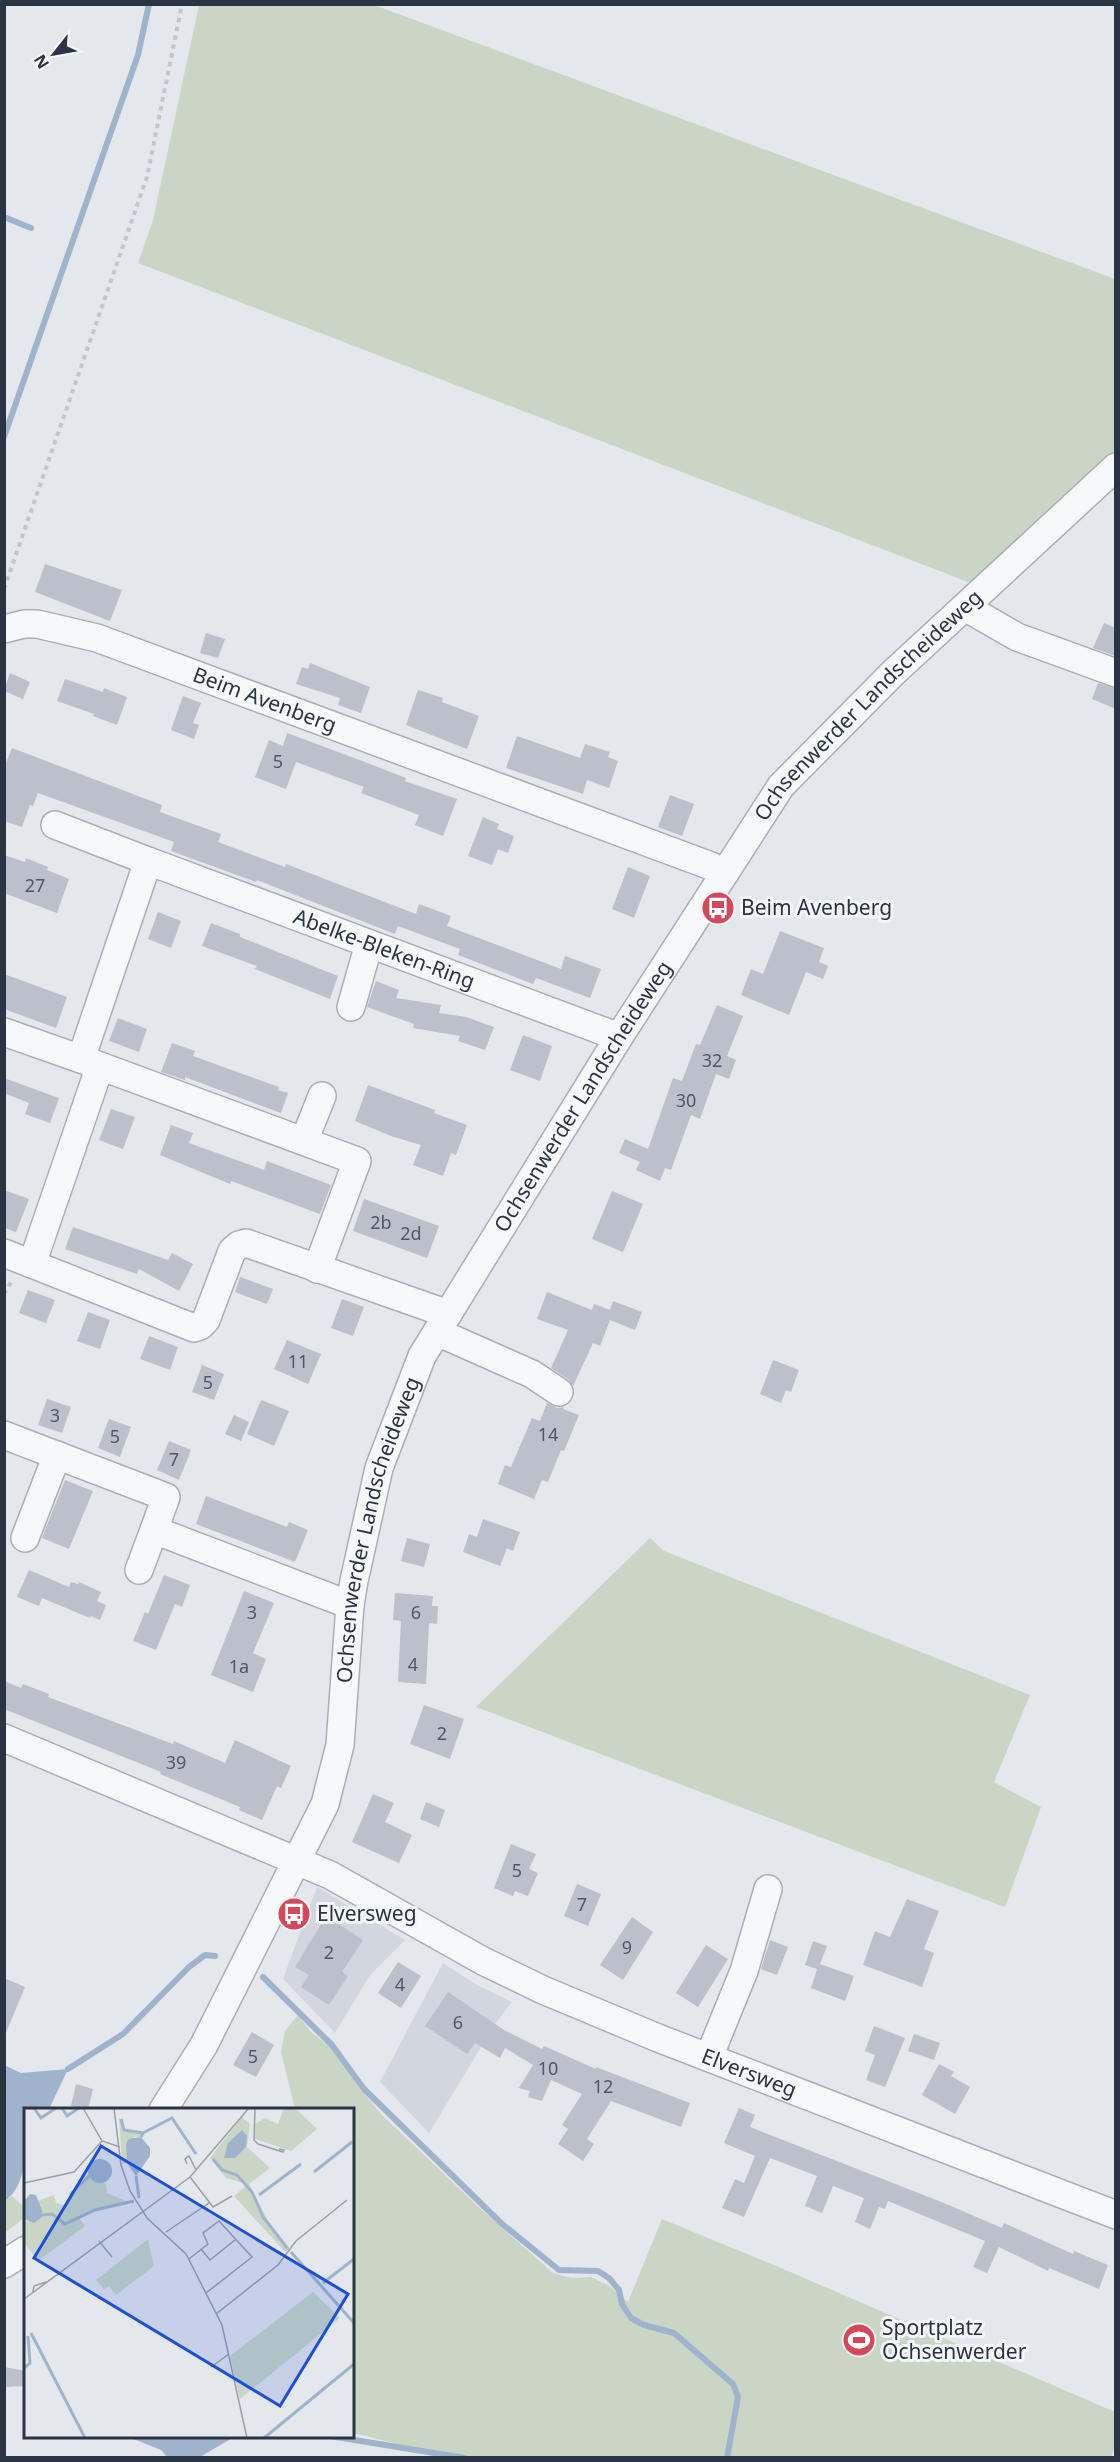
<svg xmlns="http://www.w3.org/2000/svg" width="1120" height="2462" font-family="'Noto Sans',sans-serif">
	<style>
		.built { fill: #d2d6de }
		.green { fill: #c9d6c5 }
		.water { fill: #9fb4cc }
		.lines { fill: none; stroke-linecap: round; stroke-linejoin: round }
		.stream { stroke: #9fb4cc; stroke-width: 6 }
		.building { fill: #bbc0ca }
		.minor-casing { stroke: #a9aeb7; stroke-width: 30 }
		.path { stroke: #c2c5cb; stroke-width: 4; stroke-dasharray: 4.5 4.5; stroke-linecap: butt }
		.minor { stroke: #f7f8fa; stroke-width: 27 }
		.labels { text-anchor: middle; stroke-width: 6; stroke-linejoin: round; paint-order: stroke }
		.number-label { font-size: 18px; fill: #4f5766 }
		.street-label { font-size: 21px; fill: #2b3445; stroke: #f4f6f9 }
		.poi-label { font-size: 21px; fill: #2b3445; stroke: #f4f6f9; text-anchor: start }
		.inset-river { fill: none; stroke: #9fb4cc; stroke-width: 3 }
		.inset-road { fill: none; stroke: #9a9fa9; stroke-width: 1.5 }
		.view { fill: #1d4ed8; fill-opacity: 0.15; stroke: #1d4ed8; stroke-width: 3 }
		.inset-edge { fill: none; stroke: #2b3445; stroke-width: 3 }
	</style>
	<rect width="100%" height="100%" fill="#e4e7ec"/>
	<!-- built -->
	<path class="built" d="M317,1887L405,1940L370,1975L335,2033L283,1979Z
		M443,1963L477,1985L512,2002L495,2024L429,2133L380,2082Z"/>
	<!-- green -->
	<path class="green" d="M199,5H374L1115,279V453L976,585L138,263L153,220Z
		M650,1538L664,1551L1030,1695L994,1782L1041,1807L1005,1907L476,1707Z
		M298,2015L311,2032L333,2049L357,2085L382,2115L484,2212L553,2273L571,2278L591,2277L609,2286L628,2302L662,2219L781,2268L1115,2412V2446L1111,2457L483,2458L414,2448L353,2433L352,2110L295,2109L281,2052L285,2031Z
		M12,2196L25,2208V2217L5,2233V2201Z"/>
	<!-- water -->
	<path class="water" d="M4,2065L21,2073L68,2069L49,2109L26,2110C26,2138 30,2183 5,2201Z
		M129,2437L234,2436V2437L200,2457L168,2458L161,2450Z"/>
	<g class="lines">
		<!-- stream -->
		<path class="stream" d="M4,217L31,228
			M4,437L138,55L149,4
			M263,1977L332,2045L364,2089L501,2223L559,2270L598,2271L609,2278L619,2290L622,2304L631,2318L644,2325L674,2333L733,2384L738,2397L727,2458
			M68,2069L123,2034L189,1967L205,1955L215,1956
			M330,2436L465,2458"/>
	</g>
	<!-- building -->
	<path class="building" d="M45,564L122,590L110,621L35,592Z
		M1104,623L1116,628V656L1093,648Z
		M206,633L225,639L218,658L200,653Z
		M310,663L370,687L361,713L338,705L340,698L296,684L302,667L308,669Z
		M10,673L30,682L23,699L4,691Z
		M65,679L103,692L104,688L127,697L117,725L93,716L94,714L57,701Z
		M1098,683L1116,688V709L1092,699Z
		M418,690L443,698L442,702L479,716L467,749L406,725Z
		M183,696L201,703L193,723L199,725L194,739L171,730Z
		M287,733L365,762L406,778L405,781L457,799L443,836L415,825L419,815L361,793L364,787L296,762L286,789L255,777L269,740L283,746Z
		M517,736L580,758L585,744L610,752L608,757L618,761L609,788L587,780L583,794L506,768Z
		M12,748L162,805L160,812L221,834L218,842L285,867L286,864L416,914L419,904L451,916L447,926L561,969L565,956L601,969L590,998L536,978L533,984L458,955L460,949L398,926L395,934L257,880L256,882L171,851L174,842L38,793L33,806L30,805L22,827L4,821V768Z
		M670,795L694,804L682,836L658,827Z
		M483,817L499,824L497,829L514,836L508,853L498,849L492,865L468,856Z
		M4,855L25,862L26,858L48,867L47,870L69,879L57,913L4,893Z
		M628,867L650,876L634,918L612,909Z
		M158,912L181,921L171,948L148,939Z
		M211,923L240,934V937L338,976L330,999L255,969L257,966L202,946Z
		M780,931L824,948L819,962L828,966L823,979L806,972L789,1015L741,995L751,969L763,974Z
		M4,974L67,997L56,1028L4,1009Z
		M376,981L399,990L396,998L441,1005L439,1013L466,1017L494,1027L485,1050L458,1041L460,1036L413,1028L414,1024L367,1007Z
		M717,1005L743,1016L727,1056L736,1060L729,1079L716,1074L700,1119L691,1115L671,1170L665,1168L660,1181L636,1170L640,1162L619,1153L625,1139L648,1149L673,1078L682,1081L696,1044L700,1045Z
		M118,1018L147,1029L139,1052L109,1041Z
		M523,1035L552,1046L540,1081L510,1070Z
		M172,1043L195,1051L193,1056L279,1087L278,1090L288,1093L281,1113L185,1077V1080L161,1072Z
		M4,1078L59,1098L50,1123L25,1114L29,1103L4,1093Z
		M368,1085L435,1110L434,1113L467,1125L456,1155L451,1153L443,1176L413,1165L421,1145L391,1136L355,1121Z
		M111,1109L135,1117L123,1149L99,1140Z
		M171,1125L193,1133L189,1143L264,1170L267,1161L331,1185L320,1214L231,1181L230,1184L160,1155Z
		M4,1190L29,1199L16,1232L4,1228Z
		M612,1191L643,1204L623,1252L592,1239Z
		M364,1199L439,1226L427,1258L353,1231Z
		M73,1227L168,1260L172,1253L193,1264L179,1291L139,1269L137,1274L65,1249Z
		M240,1277L273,1289L267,1304L235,1292Z
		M28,1290L55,1300L46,1323L19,1313Z
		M547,1292L592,1310L594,1304L610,1310L613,1301L642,1312L635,1330L610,1320L600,1346L593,1343L573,1386L568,1379L551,1368L568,1330L537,1319Z
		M342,1299L364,1307L353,1336L331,1328Z
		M88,1312L110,1320L100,1349L77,1341Z
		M149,1336L178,1347L170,1370L140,1359Z
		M287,1340L321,1354L308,1384L274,1369Z
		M773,1360L799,1370L791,1392L786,1390L781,1403L760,1394Z
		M202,1365L224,1374L214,1400L192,1392Z
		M47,1399L71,1407L62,1433L38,1425Z
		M261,1400L289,1411L274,1446L247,1434Z
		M547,1403L557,1408L564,1407L563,1409L579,1415L564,1451L561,1450L548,1482L542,1480L534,1499L498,1484L505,1465L511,1467L532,1418L540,1421Z
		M234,1415L249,1422L241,1441L225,1434Z
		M109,1419L131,1427L120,1457L98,1448Z
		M169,1441L191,1450L179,1480L157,1470Z
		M65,1480L93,1491L69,1549L42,1538Z
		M206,1496L287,1527L289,1522L308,1530L295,1562L196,1524Z
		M483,1519L520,1532L513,1551L507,1548L500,1566L463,1552L469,1534L477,1537Z
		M407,1538L430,1544L424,1567L401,1561Z
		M29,1570L69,1587L71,1582L78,1584L79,1582L101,1592L97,1601L106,1605L100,1620L91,1616L90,1618L42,1598L39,1606L17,1597Z
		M164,1575L190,1585L182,1607L175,1604L156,1650L133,1641L145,1612L148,1614Z
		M244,1591L274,1603L253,1653L266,1659L253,1692L211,1675Z
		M395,1593L433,1596L432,1606H438L437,1624L429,1623L426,1684L398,1682L401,1621L393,1620Z
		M4,1681L21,1688L23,1684L49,1694L48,1697L173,1744L174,1741L225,1763L235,1740L291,1766L281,1788L277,1786L262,1820L239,1810L240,1807L160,1774L161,1772L4,1709Z
		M424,1705L464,1719L450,1759L410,1744Z
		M373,1794L394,1803L385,1822L412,1835L399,1863L352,1842Z
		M426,1802L445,1810L439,1827L420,1819Z
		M511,1844L536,1854L529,1869L538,1873L528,1896L515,1891L513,1896L494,1888Z
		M577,1884L601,1894L588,1926L564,1916Z
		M907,1899L939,1911L924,1949L934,1953L922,1987L863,1965L875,1931L890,1937Z
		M326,1916L363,1940L342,1972L348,1976L329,2005L301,1987L309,1975L295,1967Z
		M632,1917L653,1932L623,1980L600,1965Z
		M770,1940L788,1947L777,1975L761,1969Z
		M813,1941L827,1946L820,1964L854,1976L845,2001L811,1988L817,1969L805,1965Z
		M706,1945L728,1959L698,2007L676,1993Z
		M398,1962L421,1976L401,2008L378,1993Z
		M4,1978L25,1987L5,2035H4Z
		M448,1992L504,2030L542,2049L544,2046L596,2069V2067L690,2103L681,2127L611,2101L587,2139L594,2144L583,2161L558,2144L568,2129L562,2125L582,2094L551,2080L542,2101L528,2097L530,2091L519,2088L533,2065L505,2048L500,2058L475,2043L467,2054L425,2026Z
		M874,2026L905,2038L885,2087L866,2080L875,2055L865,2051Z
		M252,2032L274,2045L256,2077L233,2065Z
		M914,2034L940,2043L934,2060L908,2051Z
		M939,2064L954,2072L951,2076L970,2087L955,2114L922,2095Z
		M76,2084L93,2089L88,2109L71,2106Z
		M739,2108L755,2115L750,2127L944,2203L1002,2228L1004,2223L1073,2254L1074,2251L1108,2265L1099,2289L1049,2268L1048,2271L999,2247L987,2273L973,2267L985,2241L888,2201L885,2209L879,2207L870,2229L855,2222L864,2198L833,2186L822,2213L805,2206L817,2176L770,2158L744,2217L722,2208L735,2179L744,2183L755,2156L724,2143Z
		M4,2367L26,2371V2386L4,2387Z"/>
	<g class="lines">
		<!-- minor casing -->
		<g class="minor-casing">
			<g id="minor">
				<path d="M965,607L1017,637L1116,673"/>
				<path id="s1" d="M4,629L24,624H37L97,638L711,866L725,873"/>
				<path d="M55,825L148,861"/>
				<path d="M351,1007L369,944"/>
				<path d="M4,1032L81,1059"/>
				<path d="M100,1066L357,1161L317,1269"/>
				<path d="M304,1141L322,1096"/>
				<path d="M4,1253L32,1264"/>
				<path id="s2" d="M448,1314L246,1243L239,1245L232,1251L206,1320L200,1326L194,1328L32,1264L100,1066L81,1059L148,861L619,1037"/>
				<path d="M437,1332L532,1374L559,1392"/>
				<path d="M4,1435L166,1497L154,1530L350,1605"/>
				<path d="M25,1538L57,1455"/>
				<path d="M139,1570L154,1530"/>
				<path id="s3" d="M4,1738L330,1875L483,1961L543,1990L658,2038L1116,2215"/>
				<path d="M709,2057L744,1971L768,1889"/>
				<path id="s4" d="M163,2110L204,2045L325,1804L340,1745L350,1605L354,1581L379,1468L422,1356L619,1037L781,786L893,673L1116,467"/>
				<path d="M4,2264L26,2250"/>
			</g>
		</g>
		<!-- path -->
		<path class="path" d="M4,589L147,177L182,4
			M4,1294L13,1279"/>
		<!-- minor -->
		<use href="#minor" class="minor"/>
	</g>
	<!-- icons -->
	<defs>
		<g id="bus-disc" transform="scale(1.725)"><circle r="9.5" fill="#d1495b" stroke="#f4f6f9"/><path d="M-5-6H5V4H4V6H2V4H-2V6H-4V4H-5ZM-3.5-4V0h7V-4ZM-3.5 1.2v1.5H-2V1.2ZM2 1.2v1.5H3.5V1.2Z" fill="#fff"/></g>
		<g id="stadium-disc" transform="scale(1.725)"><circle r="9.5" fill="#d1495b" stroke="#f4f6f9"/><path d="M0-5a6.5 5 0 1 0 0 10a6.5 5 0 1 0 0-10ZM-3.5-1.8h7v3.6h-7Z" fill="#fff"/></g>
	</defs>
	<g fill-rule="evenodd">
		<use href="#bus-disc" x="718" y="908"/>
		<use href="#bus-disc" x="294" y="1914"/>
		<use href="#stadium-disc" x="859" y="2340"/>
	</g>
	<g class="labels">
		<!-- number labels -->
		<g class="number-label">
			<text x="278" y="768">5</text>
			<text x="35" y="892">27</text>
			<text x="712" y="1067">32</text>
			<text x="686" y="1107">30</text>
			<text x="381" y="1229">2b</text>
			<text x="411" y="1240">2d</text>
			<text x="298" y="1368">11</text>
			<text x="208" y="1389">5</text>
			<text x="55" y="1422">3</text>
			<text x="548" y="1441">14</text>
			<text x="115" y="1443">5</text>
			<text x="174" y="1466">7</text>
			<text x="252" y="1619">3</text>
			<text x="416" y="1619">6</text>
			<text x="413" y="1671">4</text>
			<text x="239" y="1673">1a</text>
			<text x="442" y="1740">2</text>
			<text x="176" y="1769">39</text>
			<text x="517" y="1877">5</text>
			<text x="582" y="1911">7</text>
			<text x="627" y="1954">9</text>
			<text x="329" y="1959">2</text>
			<text x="400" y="1991">4</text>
			<text x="458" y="2029">6</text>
			<text x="253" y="2063">5</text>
			<text x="548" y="2075">10</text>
			<text x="603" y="2093">12</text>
		</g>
		<!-- street labels -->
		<g class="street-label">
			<text dy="7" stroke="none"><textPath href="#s1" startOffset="274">Beim Avenberg</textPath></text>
			<text dy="7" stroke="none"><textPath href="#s4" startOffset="1600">Ochsenwerder Landscheideweg</textPath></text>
			<text dy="7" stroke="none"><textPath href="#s2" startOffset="1184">Abelke-Bleken-Ring</textPath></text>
			<text dy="7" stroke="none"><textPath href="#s4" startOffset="1113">Ochsenwerder Landscheideweg</textPath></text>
			<text dy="7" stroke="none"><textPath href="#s4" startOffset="627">Ochsenwerder Landscheideweg</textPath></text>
			<text dy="7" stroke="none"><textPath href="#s3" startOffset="818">Elversweg</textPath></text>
		</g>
		<!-- poi labels -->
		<g class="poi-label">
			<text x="741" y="915">Beim Avenberg</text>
			<text x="317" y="1921">Elversweg</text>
			<text x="882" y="2335">Sportplatz<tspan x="882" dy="24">Ochsenwerder</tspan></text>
		</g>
	</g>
	<!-- overview -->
	<g transform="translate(24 2108)">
		<rect width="330" height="330" fill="#e4e7ec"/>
		<path d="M260,0H271L293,21L267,43L231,31V16L241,10L254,16ZM95,9L100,21L116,25L117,29H110L102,37L103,55L98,56ZM218,9L226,16L223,39L246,60L225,76L243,111L265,141L261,144L210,88L224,76L202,70L186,50ZM66,68L82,76L83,85L104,94L63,104L55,110L61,118L14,153L0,135V111L4,114L18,102L14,93L30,87L32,95L40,97ZM124,131L130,158L92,187L85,178L80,181L72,172ZM289,184L316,210L216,291L206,248Z" fill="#c9d6c5"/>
		<path d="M218,22L223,28L222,39L211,50H200L204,35ZM117,29L126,40V48L112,68L103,55L102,37L104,31ZM64 63a12 12 0 1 1 24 0a12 12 0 1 1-24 0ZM6,86L12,87L18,102V109L10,115L0,111V93Z" fill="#9fb4cc"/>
		<path class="inset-river" d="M10,0L17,10L32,0M38,0L43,8L55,0M97,11L100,22L119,25L117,29M119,25L148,10L172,46M189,51L198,62L213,67L228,84L239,109L264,141M290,64L328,34M112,68L115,90M46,87L66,67M235,87L277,56M18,107L28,106L41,116L71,102L110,93M267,144L330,215M299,175L330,151M7,225L61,330M0,260L6,255L4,228M240,330L330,256"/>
		<path class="inset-road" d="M59,0L78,33L96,39M90,0L97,57L106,83L123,110L162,146L198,217L223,330M231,0L230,32L234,36L259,44L260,42L255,41M163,56L161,51L165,48L172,62M166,69L189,99L208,88M0,75L50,64L78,33M142,124L185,95M75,133L88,149M177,141L186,152L211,132M165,151L184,136L179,125L195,113L228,149L182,185M9,184L10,178L22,174M0,191L166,69L225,0M192,206L254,157L272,133L323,92M187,259L205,246"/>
		<path class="view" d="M77,38L324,186L256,298L10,150Z"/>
		<rect width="330" height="330" class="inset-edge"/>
	</g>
	<!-- border -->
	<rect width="1120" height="2462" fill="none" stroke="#2b3445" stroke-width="12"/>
	<!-- north arrow -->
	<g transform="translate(54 54) rotate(239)" stroke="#f4f6f9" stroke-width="4.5" paint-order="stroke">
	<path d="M0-4.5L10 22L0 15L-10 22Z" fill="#2b3445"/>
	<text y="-9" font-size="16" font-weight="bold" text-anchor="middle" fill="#2b3445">N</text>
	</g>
</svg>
